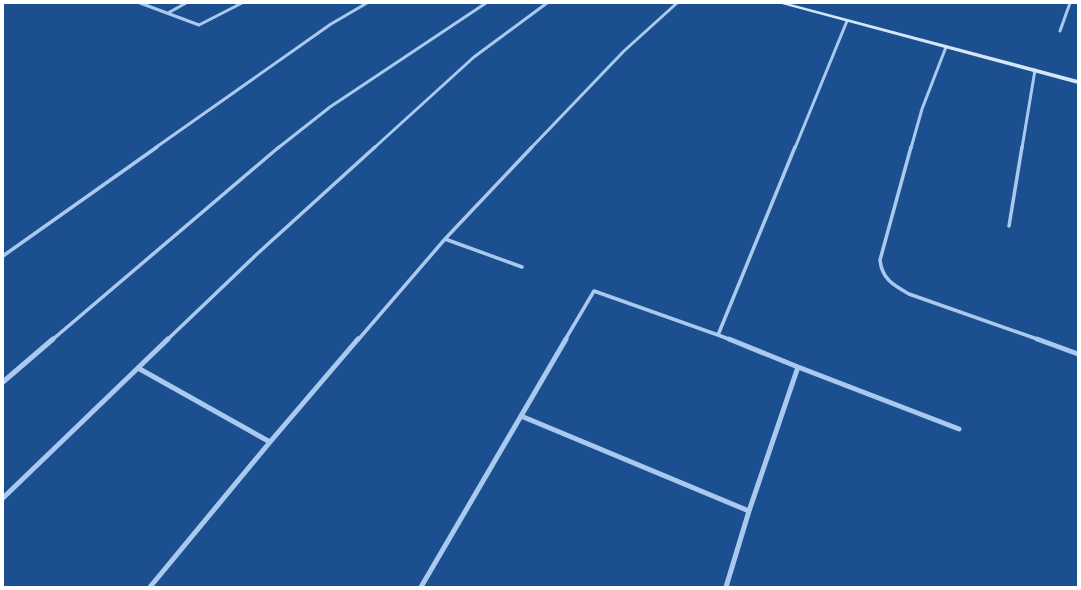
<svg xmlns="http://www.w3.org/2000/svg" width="1081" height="590" font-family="Montserrat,sans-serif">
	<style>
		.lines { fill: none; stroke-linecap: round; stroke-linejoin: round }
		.street-far2 { stroke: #a9c9ee; stroke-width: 3 }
		.street-far1 { stroke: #a9c9ee; stroke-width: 3.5 }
		.street { stroke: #a9c9ee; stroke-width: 5 }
		.secondary { fill: #d6e6fa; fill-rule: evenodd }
	</style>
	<rect width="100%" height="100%" fill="#1b4f8f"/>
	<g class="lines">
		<!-- street-far2 -->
		<path class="street-far2" d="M140,3L199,25L242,3
			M168,13L186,3
			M1060,31L1070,3
			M155,148L331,24L367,3
			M278,148L330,107L486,3
			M374,148L474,57L547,3
			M531,148L624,51L677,3
			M795,148L847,21
			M911,148L922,109L946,47
			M1022,148L1035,70"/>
		<!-- street-far1 -->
		<path class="street-far1" d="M911,147L880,260C882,279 893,285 909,294L1040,340
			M1009,226L1022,147
			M445,239L522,267
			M3,256L157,147
			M52,340L279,147
			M167,340L257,254L375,147
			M358,340L445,239L532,147
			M565,340L594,291L718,335
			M731,340L718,335L795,147"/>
		<!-- street -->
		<path class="street" d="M1037,339L1078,354
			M798,367L959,429
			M138,368L270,442
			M3,382L53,339
			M521,416L749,511
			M3,498L168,339
			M150,587L270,442L358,339
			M421,587L566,339
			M726,587L749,511L798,367L729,339"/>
		<!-- secondary -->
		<path class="secondary" d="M778,3H787L1078,80V84Z"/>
	</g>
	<!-- border -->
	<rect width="1081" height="590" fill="none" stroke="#ffffff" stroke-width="8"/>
</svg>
